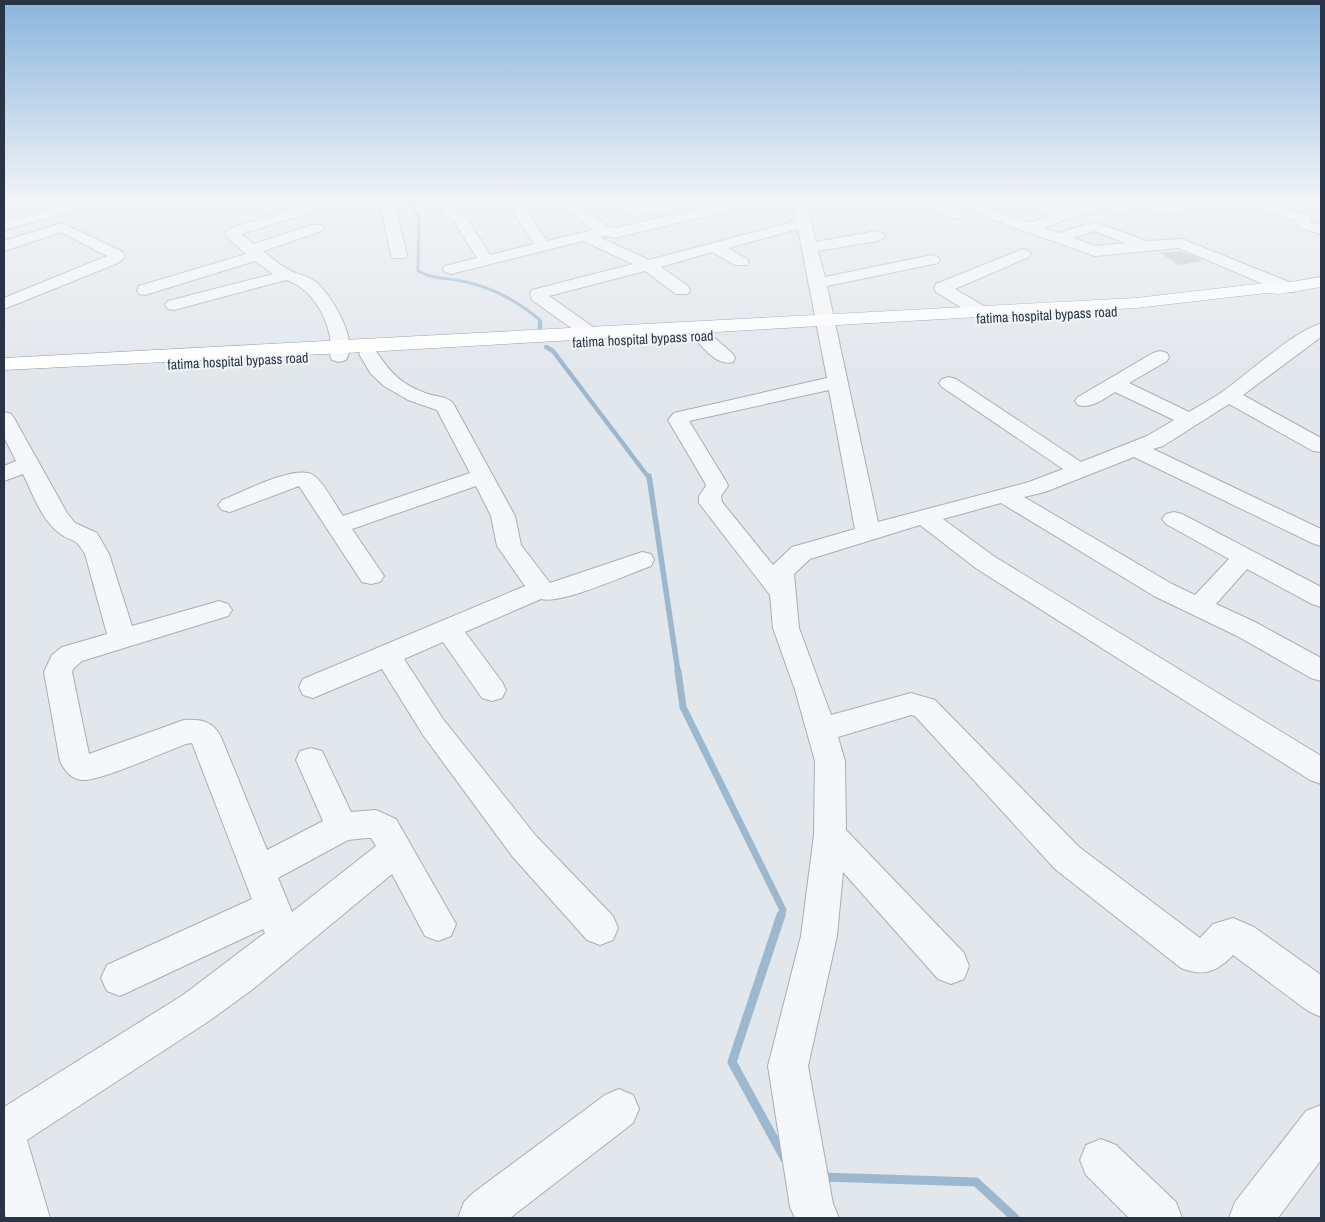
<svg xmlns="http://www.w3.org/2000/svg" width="1325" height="1222" font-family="'Archivo Narrow',sans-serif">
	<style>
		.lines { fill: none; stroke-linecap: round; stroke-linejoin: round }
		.stream-far4 { stroke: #9bb8cf; stroke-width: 3 }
		.stream-far3 { stroke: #9bb8cf; stroke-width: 4.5 }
		.stream-far2 { stroke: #9bb8cf; stroke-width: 5.5 }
		.stream-far1 { stroke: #9bb8cf; stroke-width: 7 }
		.stream { stroke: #9bb8cf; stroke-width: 9 }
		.building { fill: #b9c0ca }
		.minor-casing { stroke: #a7aeb7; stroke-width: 2 }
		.highway-casing { stroke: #8895a4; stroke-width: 1 }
		.minor { fill: #f6f7fa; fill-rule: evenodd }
		.highway { fill: #fff; fill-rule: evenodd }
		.labels { text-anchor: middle; stroke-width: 4; stroke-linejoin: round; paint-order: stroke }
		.far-street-label { font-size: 14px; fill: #293546; stroke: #f3f6f9 }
	</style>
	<rect width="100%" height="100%" fill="#e2e7ec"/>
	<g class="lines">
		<!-- stream-far4 -->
		<path class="stream-far4" d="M411,199V208L419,217L418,271C430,278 443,278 456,280C489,285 515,299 540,320V323"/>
		<!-- stream-far3 -->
		<path class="stream-far3" d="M540,322V330
			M546,347L553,351L649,478"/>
		<!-- stream-far2 -->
		<path class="stream-far2" d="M649,476L678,672"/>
		<!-- stream-far1 -->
		<path class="stream-far1" d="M678,671L683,707L783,910L781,916"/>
		<!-- stream -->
		<path class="stream" d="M781,915L732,1062L785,1159
			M822,1177L976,1182L1015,1218"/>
	</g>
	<!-- building -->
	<path class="building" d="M1180,251L1194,256L1202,261L1179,265L1160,253Z"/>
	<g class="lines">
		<!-- minor casing -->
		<g class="minor-casing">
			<path id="minor" d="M85,199H109L107,202L4,230V221Z
				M324,199H346L344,202L241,234L254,244L312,225H322L324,228L322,231L263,251C272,258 281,266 291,271C300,275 308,276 316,282C331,295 359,340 346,360L339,362L332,360C328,354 331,345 330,337C326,314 310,287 286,280L174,310L168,309L165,305L168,301L273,274L255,261L145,295L139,294L137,290L139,286L246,254L227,237L224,234L231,228Z
				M379,199H393L407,255L405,258H393L391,255Z
				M438,199H452L456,210L464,214L490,255L534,244L505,199H519L547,241L593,230L554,199H570L609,227L615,228L740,199H766L764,202L615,238L605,236L599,237L649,260L796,221L791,199H805L816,242L877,231L882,233L885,236L882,239L877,241L818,251L825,277L932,255L938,257L940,260L938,263L827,286L878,522L1029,482L1063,469L942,387L939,383L942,379L949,377L956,379L1081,462L1147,436L1174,420L1115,392C1103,399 1092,409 1078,405L1075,401L1078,397L1153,353L1160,351L1167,353L1169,357L1167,361L1129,383L1189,412C1200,405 1212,399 1222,392C1247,375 1296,329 1321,324V337L1243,395L1321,438V452L1313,451L1229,404L1163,446L1153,449L1321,529V546L1312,543L1134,457L1045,492L1024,497L1172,584L1195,595L1229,559L1166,524L1162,519L1166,514L1174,512L1182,514L1321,587V607L1312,604L1247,569L1216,604L1255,622L1321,658V681L1311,678L1237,636L1154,596L1001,503L943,519L995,557L1321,756V784L1310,780L977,569L920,525L810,559L794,574L799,628L831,715L911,693L935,700L1079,847L1200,938L1213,924L1233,918L1254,927L1321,975V1017L1308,1011L1233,955C1217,972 1203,977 1181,968L1055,869L915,716L911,715L838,737L845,761L846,830L964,953L969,966L964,979L951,984L938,979L843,872L837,936L808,1066L833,1204L839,1218H795L790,1207L768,1066L801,936L814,835L815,761L795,690L773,628L770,595L699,503V496L706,486L705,483L668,420L674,413L827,378L798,229L728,248L747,259L749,262L747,265H735L712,252L661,267L688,286L690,290L688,294H676L645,271L549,296L596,329L599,333L596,337L590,338L584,337L532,300L530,294L532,290L633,264L583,241L451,274L445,272L443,269L445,266L477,258L453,220L443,213ZM829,390L855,529L792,547L773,565L722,502L721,496L728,486L727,483L689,421Z
				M604,199H622L638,208L665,203L670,204L672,207L670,210L636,217Z
				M916,199H935L961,212L963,215L961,218H951L918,202Z
				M1015,199H1035L1065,210L1102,201L1119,204L1131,199H1150L1149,201L1173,207L1195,199H1216L1214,202L1174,216L1138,207L1120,213L1102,209L1069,218L1044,228L1059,233L1094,222L1147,241L1182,239L1294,284L1296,288L1294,292H1282L1179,248L1095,256L974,213L972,210L974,207L979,206L1030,223L1051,215L1017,202ZM1094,231L1125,243L1096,246L1073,238Z
				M1236,199H1258L1309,216L1311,222L1321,225V234L1300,228L1296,221L1238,202Z
				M62,223L123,252L125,257L118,263L4,309V298L107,256L61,232L4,251V241Z
				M1023,249L1029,251L1031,254L1029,257L955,289L987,308L990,312L987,316L981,317L975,316L936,292L934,288L936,284Z
				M702,331L708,332L733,354L735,358L733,362C717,366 706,350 696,340L693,336L696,332Z
				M368,348L375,350C391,373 400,384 428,394C437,397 446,396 453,403L515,516L521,545L550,583L642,552L651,554L654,560L651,566C629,574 560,605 541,599L465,632L502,682L506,690L502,698L492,701L482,698L443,642L404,659L443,719L536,836L613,916L618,928L613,940L600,945L587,940L512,856L423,735L382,669L313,698L303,695L299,687L303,679L525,586L497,546L491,516L476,486L352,529L384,576L380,582L371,584L362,582L299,486L230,512L222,510L218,505L222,500C241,493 295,464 313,475C323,481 336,506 343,516L470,473L437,410L408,400L384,386L371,374L359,354L361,350Z
				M4,412L11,414L14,418L67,513L75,523L97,533L109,554L132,626L219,601L228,604L232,610L228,616L82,661L74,668L72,672L89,754L184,720C201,719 213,721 221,737L267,850L323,821L296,760L300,751L311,748L322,751L351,812L376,810L396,819L456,924L451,936L438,941L425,936L392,874L253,989L209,1021L27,1140L50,1218H6L4,1210V1107L183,995L265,933L263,929L120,996L107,991L101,978L107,965L252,899L192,743L186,744C167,751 98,782 82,780C71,779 64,770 60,761L44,672L52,655L62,647L107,634L85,554C74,535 71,543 58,532C41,519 32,492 23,474L4,481V466L16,461L4,437ZM366,838H371L376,846L292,912L278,878L348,840Z
				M619,1089L633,1095L639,1109L633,1123L510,1218H458L464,1202L473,1193L605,1095Z
				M1321,1105V1160L1278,1218H1229L1235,1202L1306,1111Z
				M1101,1139L1116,1145L1176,1202L1182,1218H1129L1086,1175L1080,1160L1086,1145Z"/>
		</g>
		<!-- highway casing -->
		<g class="highway-casing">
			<path id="highway" d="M1321,277V287L1279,294L1266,293L1136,308L365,352L4,370V358L1136,298L1266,283L1279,284Z"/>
		</g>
		<!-- minor -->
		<use href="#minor" class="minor"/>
		<!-- highway -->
		<use href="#highway" class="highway"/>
	</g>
	<!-- sky -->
	<linearGradient id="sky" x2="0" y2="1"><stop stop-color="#89b6de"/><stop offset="0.54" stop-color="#f2f4f6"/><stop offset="1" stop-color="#f2f4f6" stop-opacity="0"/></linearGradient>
	<rect width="1325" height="370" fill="url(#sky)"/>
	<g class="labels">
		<!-- far-street labels -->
		<g class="far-street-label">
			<text transform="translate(1047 315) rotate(-3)" y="5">fatima hospital bypass road</text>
			<text transform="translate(643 339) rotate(-3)" y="5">fatima hospital bypass road</text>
			<text transform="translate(238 361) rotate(-3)" y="5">fatima hospital bypass road</text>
		</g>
	</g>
	<!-- border -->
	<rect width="1325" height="1222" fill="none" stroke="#293546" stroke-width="10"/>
</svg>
